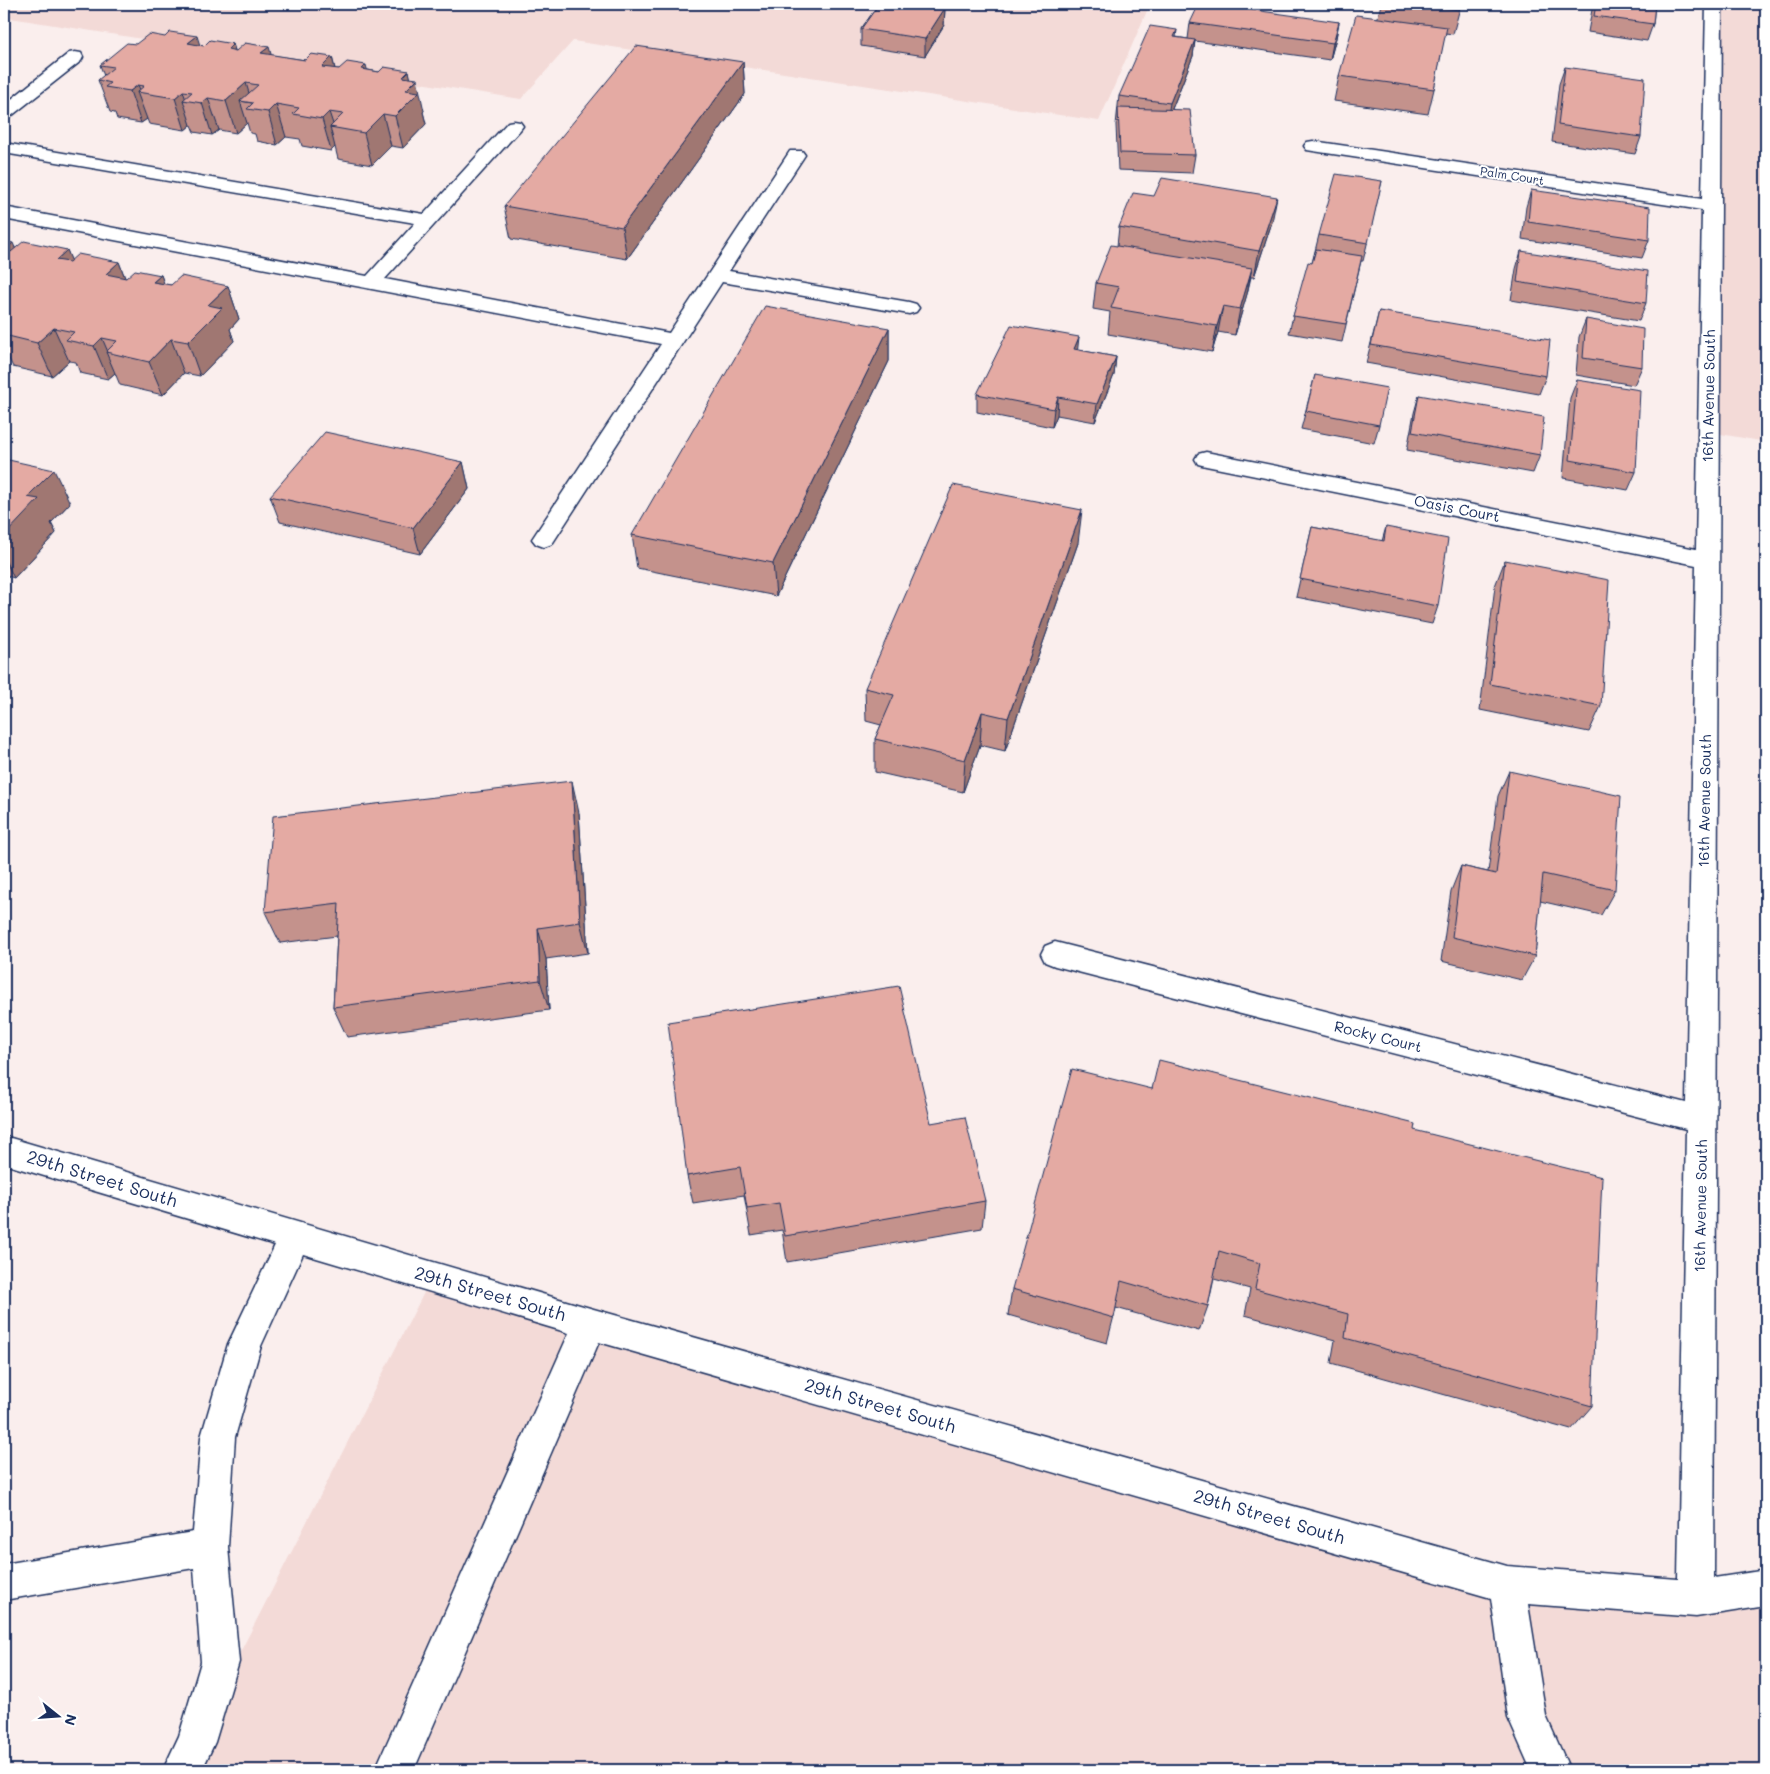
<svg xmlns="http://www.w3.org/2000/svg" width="1770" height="1774" font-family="Mali,sans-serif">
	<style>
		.built { fill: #f3dad7 }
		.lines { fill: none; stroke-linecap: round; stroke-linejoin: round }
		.minor-casing { stroke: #1b2f5e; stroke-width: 3 }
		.minor { fill: #fff; fill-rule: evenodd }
		.wall { fill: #c4928c; stroke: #1b2f5e }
		.shaded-wall { fill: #a07772; stroke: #1b2f5e }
		.building { fill: #e4aaa3; stroke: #1b2f5e }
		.labels { text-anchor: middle; stroke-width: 4; stroke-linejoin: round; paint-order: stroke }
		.far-street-label { font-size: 12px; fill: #1b2f5e; stroke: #fff }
		.street-label { font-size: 15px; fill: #1b2f5e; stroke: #fff }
		.near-street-label { font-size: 18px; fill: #1b2f5e; stroke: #fff }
	</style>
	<rect width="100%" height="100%" fill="#faeeed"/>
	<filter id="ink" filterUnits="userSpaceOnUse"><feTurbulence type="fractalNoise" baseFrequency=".02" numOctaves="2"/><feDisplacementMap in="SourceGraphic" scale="10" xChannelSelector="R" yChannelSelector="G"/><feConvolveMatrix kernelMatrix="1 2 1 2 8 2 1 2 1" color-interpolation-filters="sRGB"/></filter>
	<g filter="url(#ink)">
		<!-- built -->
		<path class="built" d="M4,4H1150L1099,121L573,41L521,99L4,17Z
			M1714,4H1766V442L1709,432Z
			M432,1277L1507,1584L1696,1599L1766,1588V1770H180Z"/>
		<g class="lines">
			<!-- minor casing -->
			<g class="minor-casing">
				<path id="minor" d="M1706,4H1722L1714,1578L1766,1570V1606L1696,1617L1528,1604L1546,1716L1570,1770H1531L1508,1718L1491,1598L599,1342L414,1770H375L569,1333L303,1254L261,1346L235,1437L228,1547L239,1662L215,1742L202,1770H163L179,1736L201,1662L194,1568L4,1600V1564L193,1532L201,1437L228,1344L275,1245L4,1164V1136L590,1308L1507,1566L1678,1579L1686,1129L1055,966L1045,962L1041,954L1045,946L1055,942L1686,1103L1696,565L1206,466L1198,464L1195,459L1198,454L1206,452L1696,549L1702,210L1313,151L1307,150L1304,146L1307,142L1313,141L1702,199Z
					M75,52L81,53L83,57L81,61L10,117L4,118V105L69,53Z
					M514,121L520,122L523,126L520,130L385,279L669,333L790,151H802L805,155L729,271L909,302L916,304L919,308L916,312L909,314L722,282L552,544L544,547L536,544L532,539L661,344L4,219V207L367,276L415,223L4,153V143L424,214L508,122Z"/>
			</g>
			<!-- minor -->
			<use href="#minor" class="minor"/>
		</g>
		<!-- wall -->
		<path class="wall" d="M879,4H925V5L945,8L944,25L925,56L861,46V29Z
			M1226,4H1259L1258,8Z
			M1381,4H1461L1453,34L1445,33L1434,89L1428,114L1334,101L1339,76L1378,17Z
			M1593,4H1655L1653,24L1647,41L1588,32Z
			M1339,22L1336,38L1330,60L1195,41L1193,56L1172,109L1195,155L1192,173L1118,170L1116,125L1119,96L1177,30L1176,37L1188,39L1190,23Z
			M136,44L204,46L233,44L235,51L271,55L305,60L332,57L335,69H339L368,70L379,72L409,71L410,78L424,111L423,112L426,124L403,148L391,146L372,165L338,159L335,147L331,151L302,146L300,139L286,137L277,145L257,141L255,134L250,133L247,123L236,133L219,130L212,135L194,132L191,125L185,130L149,124L147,119L141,123L117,119L115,113L110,112L98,80L104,76L100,65Z
			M743,62L745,94L627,259L511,239L504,206Z
			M1565,67L1641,137L1635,154L1552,142L1559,84Z
			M1382,181L1363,261H1361L1342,342L1289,333L1293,316L1312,263L1319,235Z
			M1531,190L1649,240L1642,258L1522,239L1526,207Z
			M1272,222L1254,277H1251L1247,294L1235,335L1218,332L1212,352L1108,334L1110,312L1093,309L1096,283L1117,246L1119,227Z
			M4,241L15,248L67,250L71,261L119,262L125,278H126L161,275L164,284L171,285L228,286L239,319L230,329L234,341L200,376L184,373L163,395L120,385L115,373L108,379L80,373L76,362L69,361L52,376L13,367L8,357L4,360Z
			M1521,251L1646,303L1639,321L1511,300L1516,269Z
			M1379,311L1546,376L1539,394L1366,363Z
			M1586,319L1642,367L1634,385L1576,375L1579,337Z
			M889,328V361L776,596L637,568L632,535Z
			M1078,350L1116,357L1114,375L1095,422L1057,415L1052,427L977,412V394Z
			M1315,375L1379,425L1374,443L1301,429Z
			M1577,380L1636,472L1628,490L1563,478L1570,398Z
			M1419,395L1540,455L1533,473L1407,450L1414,413Z
			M4,459L70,503L51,523L56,533L14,578L4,575Z
			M463,462L469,489L420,554L280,522L270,496Z
			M1312,527L1382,541L1386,527L1438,606L1432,624L1296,597Z
			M1078,543L1005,751L980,745L963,792L875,772V739L881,725L866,721L865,688Z
			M1505,560L1601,706L1589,732L1480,710L1495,586Z
			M1509,771L1615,890L1601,915L1540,901L1535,956L1522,980L1441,961L1451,891L1461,866L1488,872L1498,796Z
			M579,813L588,953L546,959L549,1010L347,1037L333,1007L337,936L280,943L265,912Z
			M1152,1089L1414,1130L1592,1406L1571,1430L1331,1363L1335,1340L1245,1315L1250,1289L1214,1279L1208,1306L1199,1331L1116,1308L1107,1343L1008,1315L1012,1289Z
			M931,1123L985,1201L982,1228L787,1262L782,1230L751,1235L744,1195L693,1203L687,1176Z"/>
		<!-- shaded-wall -->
		<path class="shaded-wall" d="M945,8L944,25L925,56V39Z
			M1339,22L1336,38L1330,60L1333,43Z
			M197,36L207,68L188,43Z
			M1195,40L1193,56L1167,121L1170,103Z
			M233,44L243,76L228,49Z
			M269,47L278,79L261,53Z
			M332,57L340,89L322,67Z
			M743,62L745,94L627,259L622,227Z
			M366,65L374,97L362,69Z
			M409,71L412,85L417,79L424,111L423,112L426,124L403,148L395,116L403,77Z
			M246,83L252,103L240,101L247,123L236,133L226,101Z
			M138,85L141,92H137L147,119L141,123L130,91Z
			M183,91L186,100H183L191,125L185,130L175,98Z
			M208,98L219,130L212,135L202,103Z
			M276,104L286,137L277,145L268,112Z
			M329,112L334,127H330L335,147L331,151L322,119Z
			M383,114L391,146L372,165L364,133Z
			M1277,197L1272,222L1254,277L1259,251Z
			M13,243L27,276L4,250Z
			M67,250L81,283L56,260Z
			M119,262L132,296L106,274Z
			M1252,268L1247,294L1235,335L1240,309Z
			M161,275L173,308L153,282Z
			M228,286L239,319L230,329L234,341L200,376L188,342L208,305Z
			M1223,306L1218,332L1212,352L1217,326Z
			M54,328L69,361L52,376L37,343Z
			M889,328V361L776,596L773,563Z
			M1079,337L1077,355L1074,349Z
			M102,338L108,352H106L115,373L108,379L94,346Z
			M171,339L184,373L163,395L149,362Z
			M4,348L8,357L4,360Z
			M1116,357L1114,375L1095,422L1097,404Z
			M1058,397L1057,415L1052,427L1054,409Z
			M463,462L469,489L420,554L413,528Z
			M54,470L70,503L51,523L56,533L14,578L4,558V536L27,497Z
			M1082,510L1078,543L1005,751L1008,718Z
			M982,712L980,745L963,792L965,760Z
			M572,781L579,813L588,953L580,922Z
			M538,928L546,959L549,1010L540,980Z"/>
		<!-- building -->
		<path class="building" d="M879,4H920L945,8L925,39L861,29Z
			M1199,4H1211L1339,22L1333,43L1190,23Z
			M1413,4H1461L1459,10Z
			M1596,4H1655L1653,24L1594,16Z
			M1356,15L1447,27L1434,89L1339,76Z
			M1150,26L1177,30L1174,37L1195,40L1170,103L1119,96Z
			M170,32L197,36L188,43L204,46L210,40L233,44L228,49L236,51L245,43L269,47L261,53L305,60L311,54L332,57L322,67L339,69L347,62L366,65L362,69L379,72L384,67L409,71L403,77L417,79L406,90L419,92L395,116L383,114L364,133L330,127L343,114L329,112L322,119L293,114L299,108L276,104L268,112L247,109L253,103L240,101L258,85L246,83L226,101L208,98L202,103L183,100L192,92L183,91L175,98L137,92L144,86L138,85L130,91L105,87L110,83L98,80L114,67L100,65L127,43L136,44L149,34L165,37Z
			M636,46L743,62L622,227L504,206Z
			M1565,67L1645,78L1641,137L1558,125Z
			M1118,108L1190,110L1195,155L1120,153Z
			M1336,174L1382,181L1368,243L1319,235Z
			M1162,178L1277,197L1259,251L1119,227L1133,193L1154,196Z
			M1531,190L1650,207L1649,240L1528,222Z
			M4,241L13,243L4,250L11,252L24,241L67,250L56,260L69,262L78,254L119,262L106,274L126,278L135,270L161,275L153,282L171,285L181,276L228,286L208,305L222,308L188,342L171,339L149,362L106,352L117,341L102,338L94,346L66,340L74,332L54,328L37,343L4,335V328L8,324L4,323Z
			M1111,245L1252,268L1240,309L1223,306L1217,326L1111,308L1119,287L1096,283Z
			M1316,249L1362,256L1346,324L1293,316L1308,262L1312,263Z
			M1521,251L1648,271L1646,303L1517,282Z
			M765,306L889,328L773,563L632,535Z
			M1379,311L1550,340L1546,376L1371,345Z
			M1586,319L1643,329L1642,367L1583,358Z
			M1011,325L1079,337L1074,349L1116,357L1097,404L1058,397L1054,409L977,394Z
			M1315,375L1387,388L1379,425L1306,411Z
			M1577,380L1640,390L1636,472L1570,460Z
			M1419,395L1544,417L1540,455L1412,432Z
			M325,432L463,462L413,528L270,496Z
			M4,459L54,470L27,497L39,499L4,536Z
			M953,485L1082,510L1008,718L982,712L965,760L875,739L894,695L865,688Z
			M1312,527L1384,541L1386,527L1448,539L1438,606L1300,579Z
			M1505,560L1609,580L1601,706L1490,684Z
			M1509,771L1621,796L1615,890L1543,874L1535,956L1452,937L1461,866L1496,874Z
			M572,781L580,922L538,928L540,980L333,1007L339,903L265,912L273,816Z
			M899,986L931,1123L965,1117L985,1201L785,1236L779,1203L747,1208L740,1167L687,1176L668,1022Z
			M1159,1060L1415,1124L1414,1130L1602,1177L1592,1406L1345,1338L1348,1314L1255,1289L1260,1263L1219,1251L1208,1306L1121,1281L1114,1318L1012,1289L1072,1069L1152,1089Z"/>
	</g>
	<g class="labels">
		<!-- far-street labels -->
		<g class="far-street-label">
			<text transform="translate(1512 176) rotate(9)" y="4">Palm Court</text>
		</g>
		<!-- street labels -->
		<g class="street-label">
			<text transform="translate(1709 396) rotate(-89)" y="5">16th Avenue South</text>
			<text transform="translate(1457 509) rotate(11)" y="5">Oasis Court</text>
			<text transform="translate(1705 801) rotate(-89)" y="5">16th Avenue South</text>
			<text transform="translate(1378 1037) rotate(14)" y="5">Rocky Court</text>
			<text transform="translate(1701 1206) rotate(-89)" y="5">16th Avenue South</text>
		</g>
		<!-- near-street labels -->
		<g class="near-street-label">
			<text transform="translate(102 1179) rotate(17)" y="6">29th Street South</text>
			<text transform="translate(490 1294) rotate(16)" y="6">29th Street South</text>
			<text transform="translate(880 1406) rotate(16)" y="6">29th Street South</text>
			<text transform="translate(1269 1517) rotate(16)" y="6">29th Street South</text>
		</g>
	</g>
	<!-- margin -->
	<rect width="1770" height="1774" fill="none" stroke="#fff" stroke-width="20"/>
	<rect x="10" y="10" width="1750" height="1754" fill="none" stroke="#1b2f5e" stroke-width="2" filter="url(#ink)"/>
	<!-- north arrow -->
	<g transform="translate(58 1716) rotate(107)" stroke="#ffffff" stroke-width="4" paint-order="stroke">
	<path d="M0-4L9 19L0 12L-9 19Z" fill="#1b2f5e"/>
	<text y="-8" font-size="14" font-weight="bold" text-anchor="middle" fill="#1b2f5e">N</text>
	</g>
</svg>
